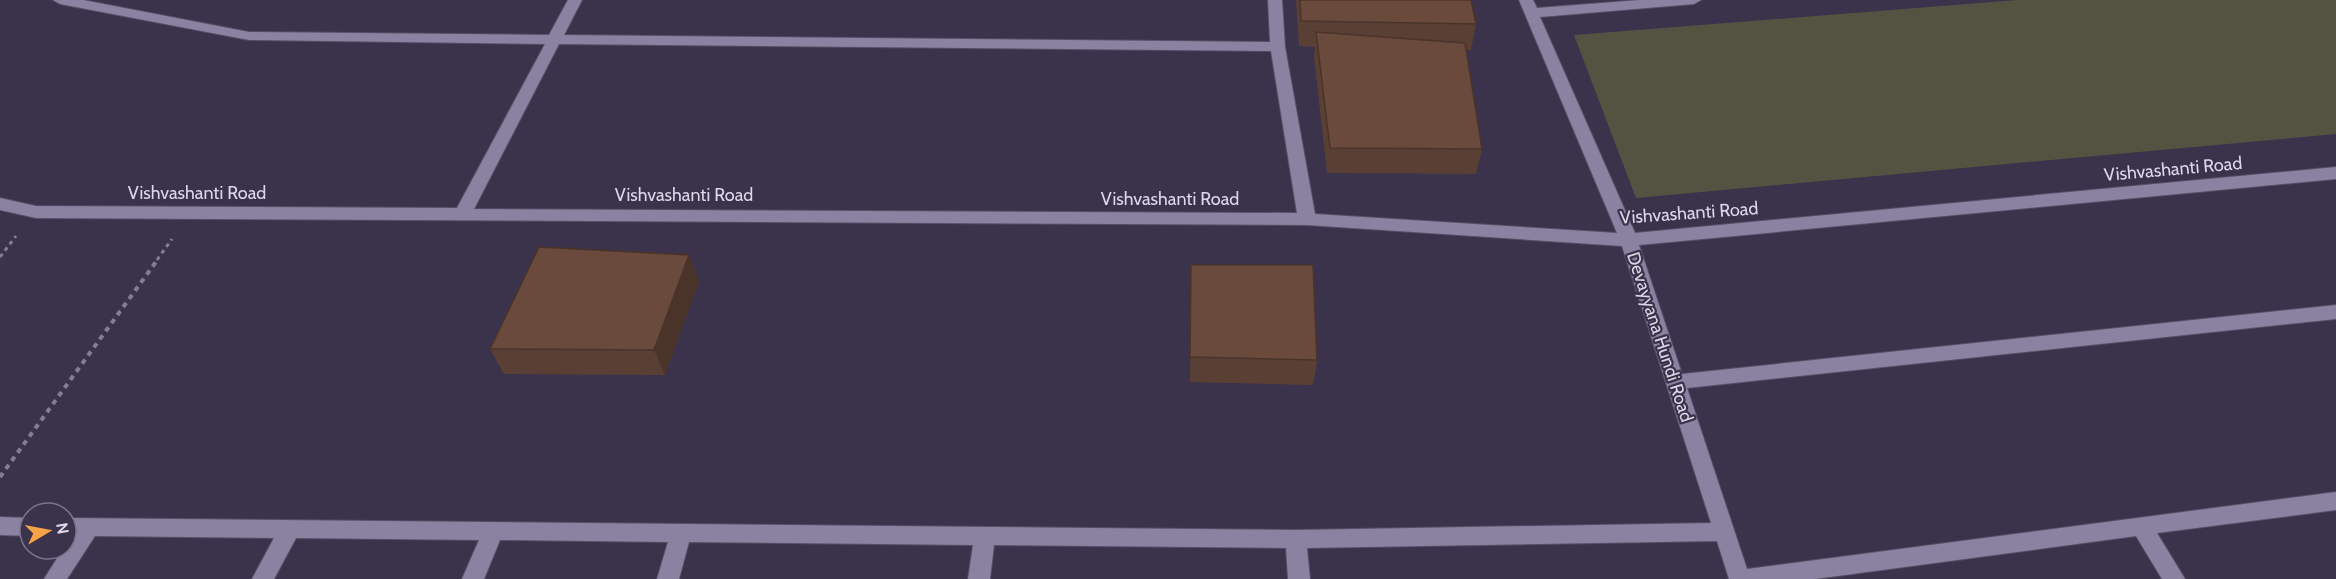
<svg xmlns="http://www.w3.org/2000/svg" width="2336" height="579" font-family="Cabin,sans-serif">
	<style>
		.green { fill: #525441 }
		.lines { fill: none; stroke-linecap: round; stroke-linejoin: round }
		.minor-casing { stroke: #564f65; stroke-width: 2 }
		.path-far1 { stroke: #857d93; stroke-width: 3; stroke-dasharray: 4 4; stroke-linecap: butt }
		.path { stroke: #857d93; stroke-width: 4; stroke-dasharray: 5 5; stroke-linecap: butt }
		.minor { fill: #8b82a1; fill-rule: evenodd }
		.wall { fill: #5a4034 }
		.shaded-wall { fill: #4a342a }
		.building { fill: #694a3c; stroke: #4a342a; stroke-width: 1.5 }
		.labels { text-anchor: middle; stroke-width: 4.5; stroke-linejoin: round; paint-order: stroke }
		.street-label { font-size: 18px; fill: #dcd7e8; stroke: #3b324c }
	</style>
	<rect width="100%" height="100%" fill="#3b324c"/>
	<!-- green -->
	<path class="green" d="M2017,0H2336V134L1636,198L1574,35Z"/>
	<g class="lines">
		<!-- minor casing -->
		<g class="minor-casing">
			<path id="minor" d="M53,0H83L249,32L549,35L568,0H582L564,35L1270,42L1268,0H1282L1285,47L1315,214L1617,233L1519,0H1533L1537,8L1640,0H1701L1694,4L1540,17L1635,233L2336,167V179L1639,245L1682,374L2336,305V319L1687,388L1747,569L2336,492V510L2157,533L2185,579H2162L2136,536L1815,579H1729L1717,541L1307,548L1310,579H1288L1286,548L994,545L990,579H968L973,545L689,542L679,579H657L668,542L500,540L484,579H462L479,540L296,538L274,579H252L274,538L95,536L67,579H44L63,549H66L72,536H66V518L1296,530L1711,523L1622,246L1307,225L36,218L0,210V198L36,206L457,208L545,44L249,40L60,4ZM559,44L1271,51L1297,213L474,209Z
				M0,517L30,518V536L0,535Z"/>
		</g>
		<!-- path-far1 -->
		<path class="path-far1" d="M0,257L16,236
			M157,260L172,239"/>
		<!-- path -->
		<path class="path" d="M0,477L158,259"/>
		<!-- minor -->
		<use href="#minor" class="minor"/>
	</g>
	<!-- wall -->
	<path class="wall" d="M1296,0H1471L1476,24L1471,50L1466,49L1482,149L1476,174L1327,173L1314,57L1315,47L1299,46Z
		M689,255L699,281L665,375L504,374L490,349Z
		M1191,265L1317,360L1313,385L1190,382Z"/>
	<!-- shaded-wall -->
	<path class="shaded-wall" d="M689,255L699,281L665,375L654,350Z"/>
	<!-- building -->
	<path class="building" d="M1300,0H1471L1476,24L1301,21Z
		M1316,32L1465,43L1482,149L1330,148Z
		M539,247L689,255L654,350L490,349Z
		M1191,265H1313L1317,360L1190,357Z"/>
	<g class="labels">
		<!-- street labels -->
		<g class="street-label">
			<text transform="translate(2173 169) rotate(-5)" y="6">Vishvashanti Road</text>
			<text x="197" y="199">Vishvashanti Road</text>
			<text x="684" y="201">Vishvashanti Road</text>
			<text x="1170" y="205">Vishvashanti Road</text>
			<text transform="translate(1689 213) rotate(-4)" y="6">Vishvashanti Road</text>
			<text transform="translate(1660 337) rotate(72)" y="6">Devayyana Hundi Road</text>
		</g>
	</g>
	<!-- north arrow -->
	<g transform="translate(48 531) rotate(80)"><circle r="28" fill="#3b324c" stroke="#7b748a" stroke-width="1.5"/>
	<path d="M0-4.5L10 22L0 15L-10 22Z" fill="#f6a247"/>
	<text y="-9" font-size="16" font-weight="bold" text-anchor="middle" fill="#dcd7e8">N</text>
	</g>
</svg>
